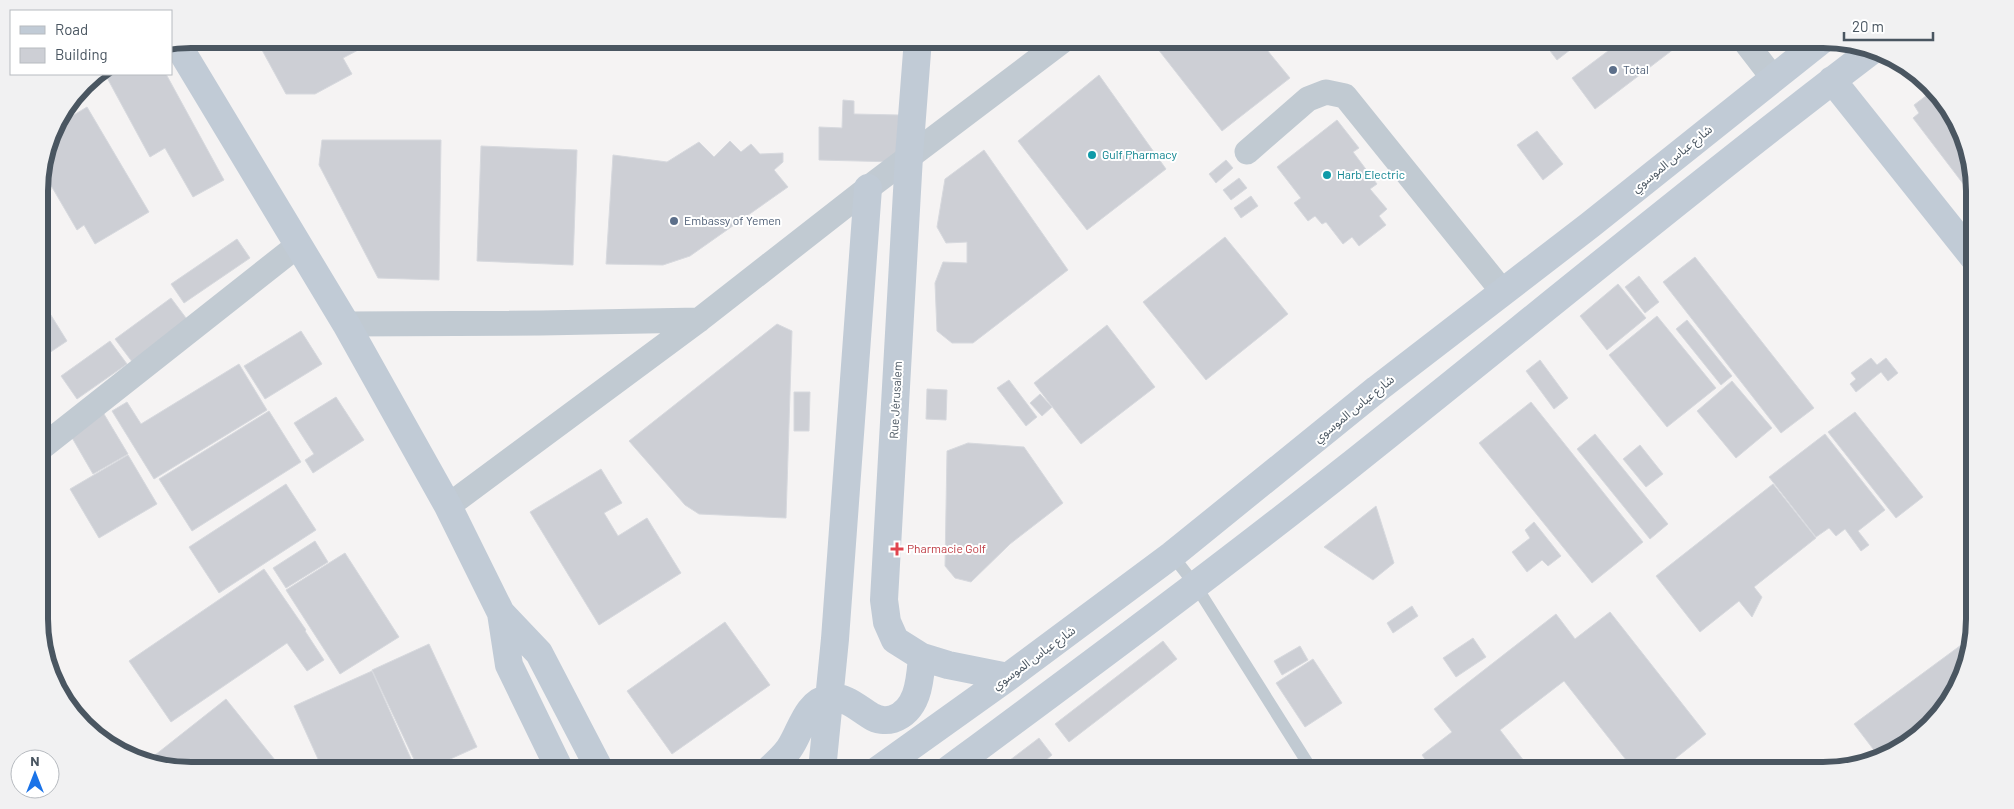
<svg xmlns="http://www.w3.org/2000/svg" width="2014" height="809" font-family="Barlow,'Noto Sans Arabic',sans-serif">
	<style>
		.building { fill: #cdcfd5; stroke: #d7d9de }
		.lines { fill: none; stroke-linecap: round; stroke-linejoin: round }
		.lane { stroke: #c1cad2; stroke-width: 12 }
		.street { stroke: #c1cad2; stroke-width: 25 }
		.secondary { stroke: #c1cbd6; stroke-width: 28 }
		.service-dot { fill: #5c6f8a; stroke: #fff; stroke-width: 2 }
		.culture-dot { fill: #0f9aa8; stroke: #fff; stroke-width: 2 }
		.health-dot { fill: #e0444e; stroke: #fff; stroke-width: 2 }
		.labels { text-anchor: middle; stroke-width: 4; stroke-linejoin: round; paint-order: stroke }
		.service-label { font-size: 12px; fill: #4e5e75; stroke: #fff; text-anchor: start }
		.culture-label { font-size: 12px; fill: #0d838f; stroke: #fff; text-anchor: start }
		.street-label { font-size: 12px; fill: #4a5661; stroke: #fff }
		.health-label { font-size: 12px; fill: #be3a42; stroke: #fff; text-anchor: start }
		.rim { fill: none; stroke: #4a5661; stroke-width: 6 }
	</style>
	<rect width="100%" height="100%" fill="#f5f3f3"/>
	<!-- building -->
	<path class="building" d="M256,39H354L360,49L343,58L352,74L315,94H286Z
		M972,39H998L991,45Z
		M1160,39H1258L1290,78L1222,131L1154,44Z
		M1541,39H1584L1557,60Z
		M1624,39H1674L1679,45L1595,109L1572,78Z
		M105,74H166L224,180L193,197L165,148L150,157Z
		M1099,75L1166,169L1087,230L1018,141Z
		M1935,89L1944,98L1974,170V198L1913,118L1919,113L1914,105Z
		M843,100L854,101V114L899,115L898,162L819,160V127L842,128Z
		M87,107L149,212L95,244L84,225L77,230L42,170L54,127Z
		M1337,120L1359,148L1353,152L1377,184L1370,189L1387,209L1379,216L1386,225L1359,246L1352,237L1343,244L1326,222L1322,224L1315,216L1308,221L1294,203L1301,198L1277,167Z
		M1537,131L1563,164L1543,180L1517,145Z
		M322,140H441L439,280L378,278L319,165Z
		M730,141L741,152L751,144L760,154L783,153V162L774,170L788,187L690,256L663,265L606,264L613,155L667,162L699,142L714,157Z
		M481,146L577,150L573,265L477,261Z
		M984,150L1068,270L973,343H952L937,331L935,283L943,262L967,263V242L946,243L937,227L945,179Z
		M1226,160L1233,168L1216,183L1209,174Z
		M1239,178L1247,188L1231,200L1223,190Z
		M1251,196L1258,206L1241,218L1234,208Z
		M1225,237L1288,314L1206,380L1143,302Z
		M237,239L250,258L184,303L171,284Z
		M1695,257L1814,408L1781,433L1663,282Z
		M1639,276L1659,302L1645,313L1625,287Z
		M1618,284L1646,318L1607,350L1580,316Z
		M171,298L189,322L133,363L115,339Z
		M44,304L67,341L40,359V307Z
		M1657,316L1716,388L1667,427L1609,355Z
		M1687,320L1732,376L1721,385L1676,329Z
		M777,324L792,331L786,518L699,514L685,505L629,441Z
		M1107,325L1155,387L1081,444L1034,383Z
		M301,331L322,364L265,399L244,366Z
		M110,341L127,364L77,399L61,376Z
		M1871,358L1877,365L1886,358L1898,373L1888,381L1881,372L1856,392L1850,384L1856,379L1851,373Z
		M1540,360L1568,398L1554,409L1526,371Z
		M239,364L267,410L154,479L112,411L127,402L141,424Z
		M1009,380L1037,417L1026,426L997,388Z
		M1732,381L1772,428L1736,458L1697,411Z
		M927,389L947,390L946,420L926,419Z
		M794,392H810L809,431H794Z
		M1040,394L1052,407L1042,416L1030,403Z
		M336,397L364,440L313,473L305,460L314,454L294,423Z
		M1531,402L1643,542L1592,583L1479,443Z
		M101,409L128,454L93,474L67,429Z
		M269,411L301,462L192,531L159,479Z
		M1855,412L1923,497L1896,518L1828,432Z
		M1595,434L1668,524L1650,539L1577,449Z
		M1825,434L1885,510L1858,531L1869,545L1861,551L1845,529L1836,536L1829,528L1816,537L1769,477Z
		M968,443L1024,447L1063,503L1010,544L971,582L955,578L945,566L947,451Z
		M1640,445L1663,474L1646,487L1623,459Z
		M128,455L157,504L99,538L70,489Z
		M601,469L622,503L604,513L618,536L647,518L681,573L599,625L530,512Z
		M286,484L316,530L219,593L189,547Z
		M1773,484L1816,538L1754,587L1762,597L1752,617L1739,601L1700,632L1656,576Z
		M1376,506L1394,563L1373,580L1324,547Z
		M1534,522L1561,556L1548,566L1542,560L1527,572L1512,552L1530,538L1525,530Z
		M315,541L328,562L286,588L273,568Z
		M345,553L399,637L340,674L286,590Z
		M41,557L49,569L41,575Z
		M264,569L306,630L305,631L324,660L307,671L287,643L171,722L129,661Z
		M1412,606L1418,616L1393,633L1387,623Z
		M1610,612L1706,734L1661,770H1634L1564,681L1500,730L1531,770H1433L1422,755L1452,732L1434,709L1556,614L1575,639Z
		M725,622L770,685L672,754L627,691Z
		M1972,637L1967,668L1944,711L1916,739L1880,758L1854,724Z
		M1473,638L1486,657L1456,677L1443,658Z
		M1163,641L1177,659L1069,742L1055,724Z
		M429,644L477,747L426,770H419L372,670Z
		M1300,646L1308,660L1282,675L1274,661Z
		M1313,659L1342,703L1305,727L1276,683Z
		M372,671L416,770H323L294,706Z
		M226,699L283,770H190L145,763Z
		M1039,738L1052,755L1034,770H997Z"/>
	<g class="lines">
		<!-- lane -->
		<path class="lane" d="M1172,555L1196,586L1312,770"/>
		<!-- street -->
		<path class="street" d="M1743,39L1773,78
			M1247,152L1308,99L1326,92L1345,96L1503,292
			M346,324L541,323L699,320
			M41,448L297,246
			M448,506L699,320L868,188L1065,39"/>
		<!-- secondary -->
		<path class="secondary" d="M918,39L909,156L884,600L887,622L895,640L922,657L948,665L1008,677
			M176,42L346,324L448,506L501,613L509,665L560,770
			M1832,80L1974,258
			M501,613L539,653L600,770
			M769,770C777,762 787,754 792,744C801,729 808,701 829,698C845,695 859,709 871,716C877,720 886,721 893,719C919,710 920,679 922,657
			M822,770L835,639L868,188
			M878,770L1008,677L1172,555L1377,389L1590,225L1823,39
			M948,770C1083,670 1217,571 1348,467C1524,327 1696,184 1875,48"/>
	</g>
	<!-- markers -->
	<g class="service-dot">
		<circle cx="1613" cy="70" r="5"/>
		<circle cx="674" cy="221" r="5"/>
	</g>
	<g class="culture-dot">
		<circle cx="1092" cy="155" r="5"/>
		<circle cx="1327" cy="175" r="5"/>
	</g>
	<path class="health-dot" d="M894.5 541.5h5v5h5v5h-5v5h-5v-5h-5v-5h5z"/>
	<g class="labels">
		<!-- service labels -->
		<g class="service-label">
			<text x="1623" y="74">Total</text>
			<text x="684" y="225">Embassy of Yemen</text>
		</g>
		<!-- culture labels -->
		<g class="culture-label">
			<text x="1102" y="159">Gulf Pharmacy</text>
			<text x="1337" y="179">Harb Electric</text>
		</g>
		<!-- street labels -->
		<g class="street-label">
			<text transform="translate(1672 159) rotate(-39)" y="4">شارع عباس الموسوي</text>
			<text transform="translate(896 400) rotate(-87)" y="4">Rue Jérusalem</text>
			<text transform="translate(1354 409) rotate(-39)" y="4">شارع عباس الموسوي</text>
			<text transform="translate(1034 658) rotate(-36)" y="4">شارع عباس الموسوي</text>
		</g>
		<!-- health labels -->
		<g class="health-label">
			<text x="907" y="553">Pharmacie Golf</text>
		</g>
	</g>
	<!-- crop -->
	<path d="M0 0H2014V809H0ZM191 48H1823A143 143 0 0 1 1966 191V619A143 143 0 0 1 1823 762H191A143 143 0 0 1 48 619V191A143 143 0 0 1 191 48Z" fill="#f1f1f2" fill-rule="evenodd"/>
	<path class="rim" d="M191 48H1823A143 143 0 0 1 1966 191V619A143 143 0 0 1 1823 762H191A143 143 0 0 1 48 619V191A143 143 0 0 1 191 48Z"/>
	<!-- legend -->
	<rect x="10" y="10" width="162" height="65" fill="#ffffff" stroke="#b7bbc0"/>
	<rect x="20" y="26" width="25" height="8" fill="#c1cbd6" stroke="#b7bbc0"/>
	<text x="55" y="35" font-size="15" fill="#4a5661">Road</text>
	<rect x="20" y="48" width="25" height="15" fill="#cdcfd5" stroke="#b7bbc0"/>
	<text x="55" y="60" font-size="15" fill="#4a5661">Building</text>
	<!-- north arrow -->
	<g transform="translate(35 774)"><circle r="24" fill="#ffffff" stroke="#b7bbc0"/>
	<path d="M0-4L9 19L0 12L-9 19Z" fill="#1a73e8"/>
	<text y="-8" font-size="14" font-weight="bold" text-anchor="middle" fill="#4a5661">N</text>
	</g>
	<!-- scale -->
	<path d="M1844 32v8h89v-8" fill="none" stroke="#4a5661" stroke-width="2.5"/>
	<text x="1852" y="32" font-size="15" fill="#4a5661" stroke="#ffffff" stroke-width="4" paint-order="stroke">20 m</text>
</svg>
